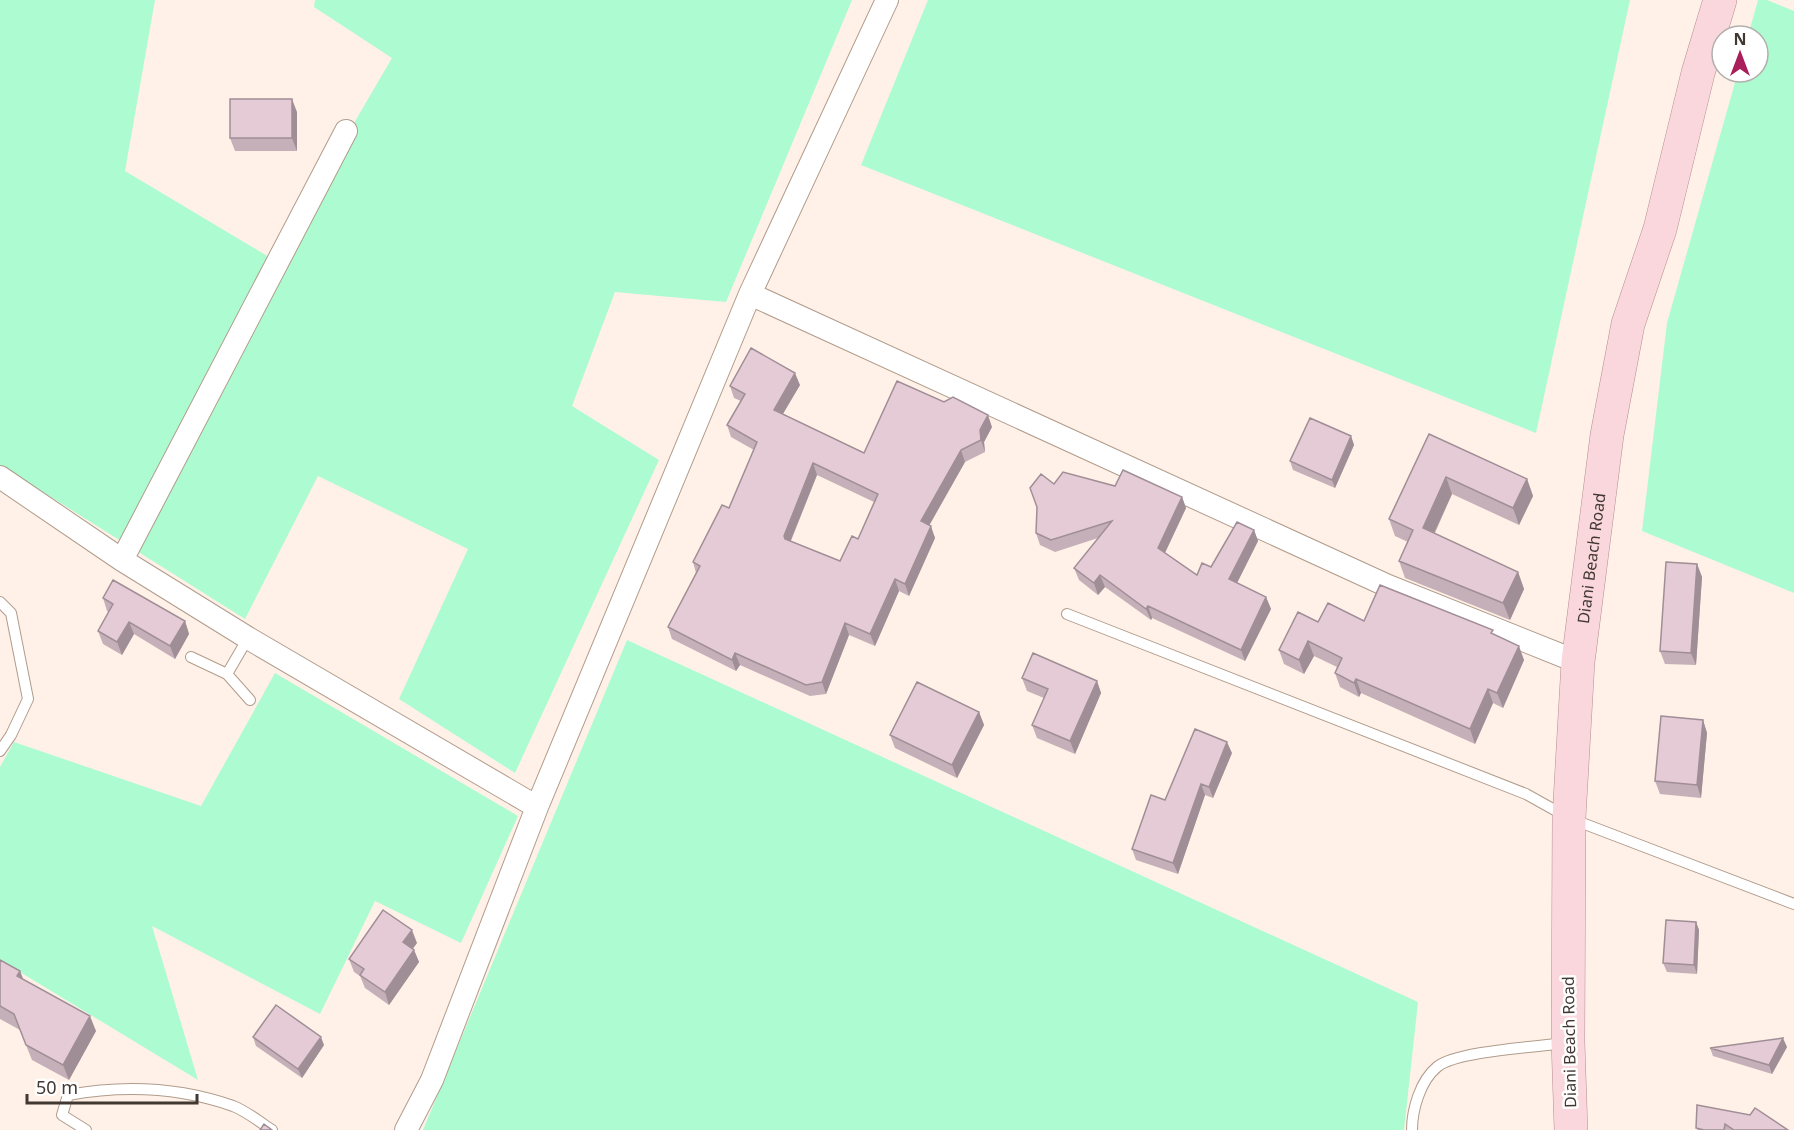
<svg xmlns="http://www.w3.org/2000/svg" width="1794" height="1130" font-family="'Noto Sans',sans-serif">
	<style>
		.green { fill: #adfbd0 }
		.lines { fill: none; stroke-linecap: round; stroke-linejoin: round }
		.service-casing { stroke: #b09c8c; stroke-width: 12 }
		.minor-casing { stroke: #b09c8c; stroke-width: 24 }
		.primary-casing { stroke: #b68e92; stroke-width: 34 }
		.service { stroke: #fff; stroke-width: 10 }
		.minor { stroke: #fff; stroke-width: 22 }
		.primary { stroke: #f9d7dc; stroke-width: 33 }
		.wall { fill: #c5afb8; fill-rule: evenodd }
		.shaded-wall { fill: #a08e96 }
		.building { fill: #e5cbd6; stroke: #a08e96; stroke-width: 1.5; fill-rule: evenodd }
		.labels { text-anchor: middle; stroke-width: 5; stroke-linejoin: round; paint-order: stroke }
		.street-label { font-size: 16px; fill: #413832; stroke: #fff }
	</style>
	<rect width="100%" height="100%" fill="#fff1e7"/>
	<!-- green -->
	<path class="green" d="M0,0H155L125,171L274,260L392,58L314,7L315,0H852L726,302L615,292L572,406L659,460L515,773L399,699L468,549L318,476L245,619L0,465Z
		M928,0H1630L1536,433L861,165Z
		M1758,0H1767L1794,11V593L1642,531L1667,323L1738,72H1758V36H1748Z
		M627,640L1418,1002L1404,1130H423Z
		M275,673L518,816L461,943L375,901L320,1014L152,926L198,1080L0,960V767L14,742L201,806Z"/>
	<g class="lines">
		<!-- service casing -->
		<g class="service-casing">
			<path id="service" d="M0,602L11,613L28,699L11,735L0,751
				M1067,614L1526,794L1569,818L1794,904
				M191,657L227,674L250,700
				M227,674L248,638
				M86,1130L62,1115L68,1095C123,1085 179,1087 233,1106C246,1111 260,1122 272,1130
				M1412,1130C1412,1110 1420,1081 1437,1067C1456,1051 1537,1047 1564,1043"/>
		</g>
		<!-- minor casing -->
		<g class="minor-casing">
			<path id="minor" d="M750,294L1388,586L1578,662
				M0,477L122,560L248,638L537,807
				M122,560L346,131
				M406,1130L432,1080L537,807L750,294L887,0"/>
		</g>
		<!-- primary casing -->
		<g class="primary-casing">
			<g id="primary">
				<path id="s1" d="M1571,1130L1568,1042L1569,818L1578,662L1607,435L1628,324L1660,229L1698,73L1720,0"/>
			</g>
		</g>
		<!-- service -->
		<use href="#service" class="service"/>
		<!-- minor -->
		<use href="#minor" class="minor"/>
		<!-- primary -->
		<use href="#primary" class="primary"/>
	</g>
	<!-- wall -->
	<path class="wall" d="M297,112V151H235L230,138Z
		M800,385L783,414L864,453L992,427L984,442L985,452L965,462L929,525L935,538L909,596L899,591L875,646L849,635L826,694L810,696L740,665L736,671L672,639L668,627L696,573L693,562L729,508L754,450L731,437L727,425L741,401L734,398L730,386ZM817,475L874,502L858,539L840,561L791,541Z
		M1429,434L1527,479L1533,496L1519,525L1452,494L1435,533L1518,572L1524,589L1510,620L1405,578L1399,561L1408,542L1395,536L1389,519Z
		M1351,436L1354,445L1335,488L1293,470L1290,461Z
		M1054,484L1115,486L1182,497L1186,508L1165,553L1197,575L1211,567L1254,530L1258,541L1237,583L1266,597L1271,609L1245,661L1152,618L1151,620L1105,587L1098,595L1079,580L1074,568L1098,538L1055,552L1040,545L1036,533Z
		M1697,564L1702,577L1696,665L1665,664L1660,651Z
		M103,598L185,621L189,634L175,659L134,634L122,655L103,644L98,631L109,612L107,611Z
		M1364,621L1495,635L1524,660L1503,708L1493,703L1475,744L1361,693L1359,697L1340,687L1335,673L1337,667L1314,656L1304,674L1284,664L1279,650L1318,622Z
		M1022,678L1097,681L1101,693L1075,754L1037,738L1032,725L1044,698L1027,691Z
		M979,712L984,725L957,778L895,748L890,735Z
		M1703,720L1707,733L1701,798L1660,794L1655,781Z
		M1232,753L1213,798L1205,795L1178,874L1136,860L1132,849L1165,800Z
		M1696,922L1699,930L1697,974L1667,972L1663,963Z
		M417,943L413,948L414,950L419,962L389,1005L365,988L360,976L354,972L349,959Z
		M0,960L20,971L23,980L96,1031L69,1080L32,1060L20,1030L0,1019Z
		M253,1037L324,1045L302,1078L256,1046Z
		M1787,1047L1772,1074L1713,1056L1710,1048Z
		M1697,1105L1788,1130H1697Z"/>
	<!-- shaded-wall -->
	<path class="shaded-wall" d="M292,99L297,112V151L292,138Z
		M795,373L800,385L778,422L774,410Z
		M988,415L992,427L984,442L985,452L981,440L980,430Z
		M1351,436L1354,445L1335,488L1332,480Z
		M961,450L965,462L925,533L921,521Z
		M813,463L817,475L788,547L784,536Z
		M1446,477L1452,494L1429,544L1423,528Z
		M1527,479L1533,496L1519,525L1513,508Z
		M1182,497L1186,508L1162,559L1158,548Z
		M931,526L935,538L909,596L905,584Z
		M1254,530L1258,541L1233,591L1229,579Z
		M1697,564L1702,577L1696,665L1691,653Z
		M1518,572L1524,589L1510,620L1503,603Z
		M1100,575L1105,587L1098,595L1094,583Z
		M895,579L899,591L875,646L870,634Z
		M1266,597L1271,609L1245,661L1241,650Z
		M1148,606L1152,618L1151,620L1146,609Z
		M185,621L189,634L175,659L170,646Z
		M129,622L134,634L122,655L117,642Z
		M845,623L849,635L826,694L822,682Z
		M1308,641L1314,656L1304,674L1299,660Z
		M1519,646L1524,660L1503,708L1497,693Z
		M735,653L740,665L736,671L732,660Z
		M1356,679L1361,693L1359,697L1354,683Z
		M1097,681L1101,693L1075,754L1070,741Z
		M1488,689L1493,703L1475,744L1470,729Z
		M979,712L984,725L957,778L952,765Z
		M1703,720L1707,733L1701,798L1697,785Z
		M1227,742L1232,753L1213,798L1209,787Z
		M1201,784L1205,795L1178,874L1173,863Z
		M1696,922L1699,930L1697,974L1694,965Z
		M412,930L417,943L408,955L403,942Z
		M414,950L419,962L389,1005L385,992Z
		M20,971L26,986L17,976Z
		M90,1016L96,1031L69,1080L63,1065Z
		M321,1037L324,1045L302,1078L298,1069Z
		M1783,1038L1787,1047L1772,1074L1769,1065Z"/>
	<!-- building -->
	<path class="building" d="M230,99H292V138H230Z
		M751,348L795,373L774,410L864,453L897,381L944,402L953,397L988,415L980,430L981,440L961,450L921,521L931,526L905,584L895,579L870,634L845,623L822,682L806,685L735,653L732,660L668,627L700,566L693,562L722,505L729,508L757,442L727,425L745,394L730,386ZM813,463L878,494L858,539L852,536L840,561L785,539L784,536Z
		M1310,418L1351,436L1332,480L1290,461Z
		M1429,434L1527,479L1513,508L1446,477L1423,528L1518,572L1503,603L1399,561L1413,530L1389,519Z
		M1123,470L1182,497L1158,548L1197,575L1202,563L1211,567L1237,522L1254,530L1229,579L1266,597L1241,650L1148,606L1146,609L1100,575L1094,583L1074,568L1112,521L1051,540L1036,533L1037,507L1030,488L1041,474L1054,484L1063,472L1115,486Z
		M1666,562L1697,564L1691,653L1660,651Z
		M113,580L185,621L170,646L129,622L117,642L98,631L113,604L103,598Z
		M1380,585L1493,630L1491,633L1519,646L1497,693L1488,689L1470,729L1356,679L1354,683L1335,673L1342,658L1308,641L1299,660L1279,650L1298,612L1318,622L1328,603L1364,621Z
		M1033,653L1097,681L1070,741L1032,725L1048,689L1022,678Z
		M917,682L979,712L952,765L890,735Z
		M1661,716L1703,720L1697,785L1655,781Z
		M1195,729L1227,742L1209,787L1201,784L1173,863L1132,849L1151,795L1165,800Z
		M383,910L412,930L403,942L414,950L385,992L360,975L364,969L349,959Z
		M1666,920L1696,922L1694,965L1663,963Z
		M0,960L20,971L17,976L90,1016L63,1065L26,1045L14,1014L0,1006Z
		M276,1005L321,1037L298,1069L253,1037Z
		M1783,1038L1769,1065L1710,1048Z
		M1697,1105L1750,1115L1755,1108L1788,1130H1734L1725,1124L1724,1130H1704L1696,1128Z
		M264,1124L272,1130H260Z"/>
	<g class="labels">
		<!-- street labels -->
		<g class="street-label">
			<text dy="6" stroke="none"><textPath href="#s1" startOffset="573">Diani Beach Road</textPath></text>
			<text transform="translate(1569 1042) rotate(-91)" y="6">Diani Beach Road</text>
		</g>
	</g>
	<!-- north arrow -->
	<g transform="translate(1740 54)"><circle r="28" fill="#ffffff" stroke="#b3afad" stroke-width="1.5"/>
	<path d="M0-4.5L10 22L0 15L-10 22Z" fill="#ab1e5c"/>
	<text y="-9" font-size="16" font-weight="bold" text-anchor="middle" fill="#413832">N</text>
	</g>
	<!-- scale -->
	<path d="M27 1094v9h170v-9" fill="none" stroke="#413832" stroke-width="3"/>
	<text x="36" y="1094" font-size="18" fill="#413832" stroke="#ffffff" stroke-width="4.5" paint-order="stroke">50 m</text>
</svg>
